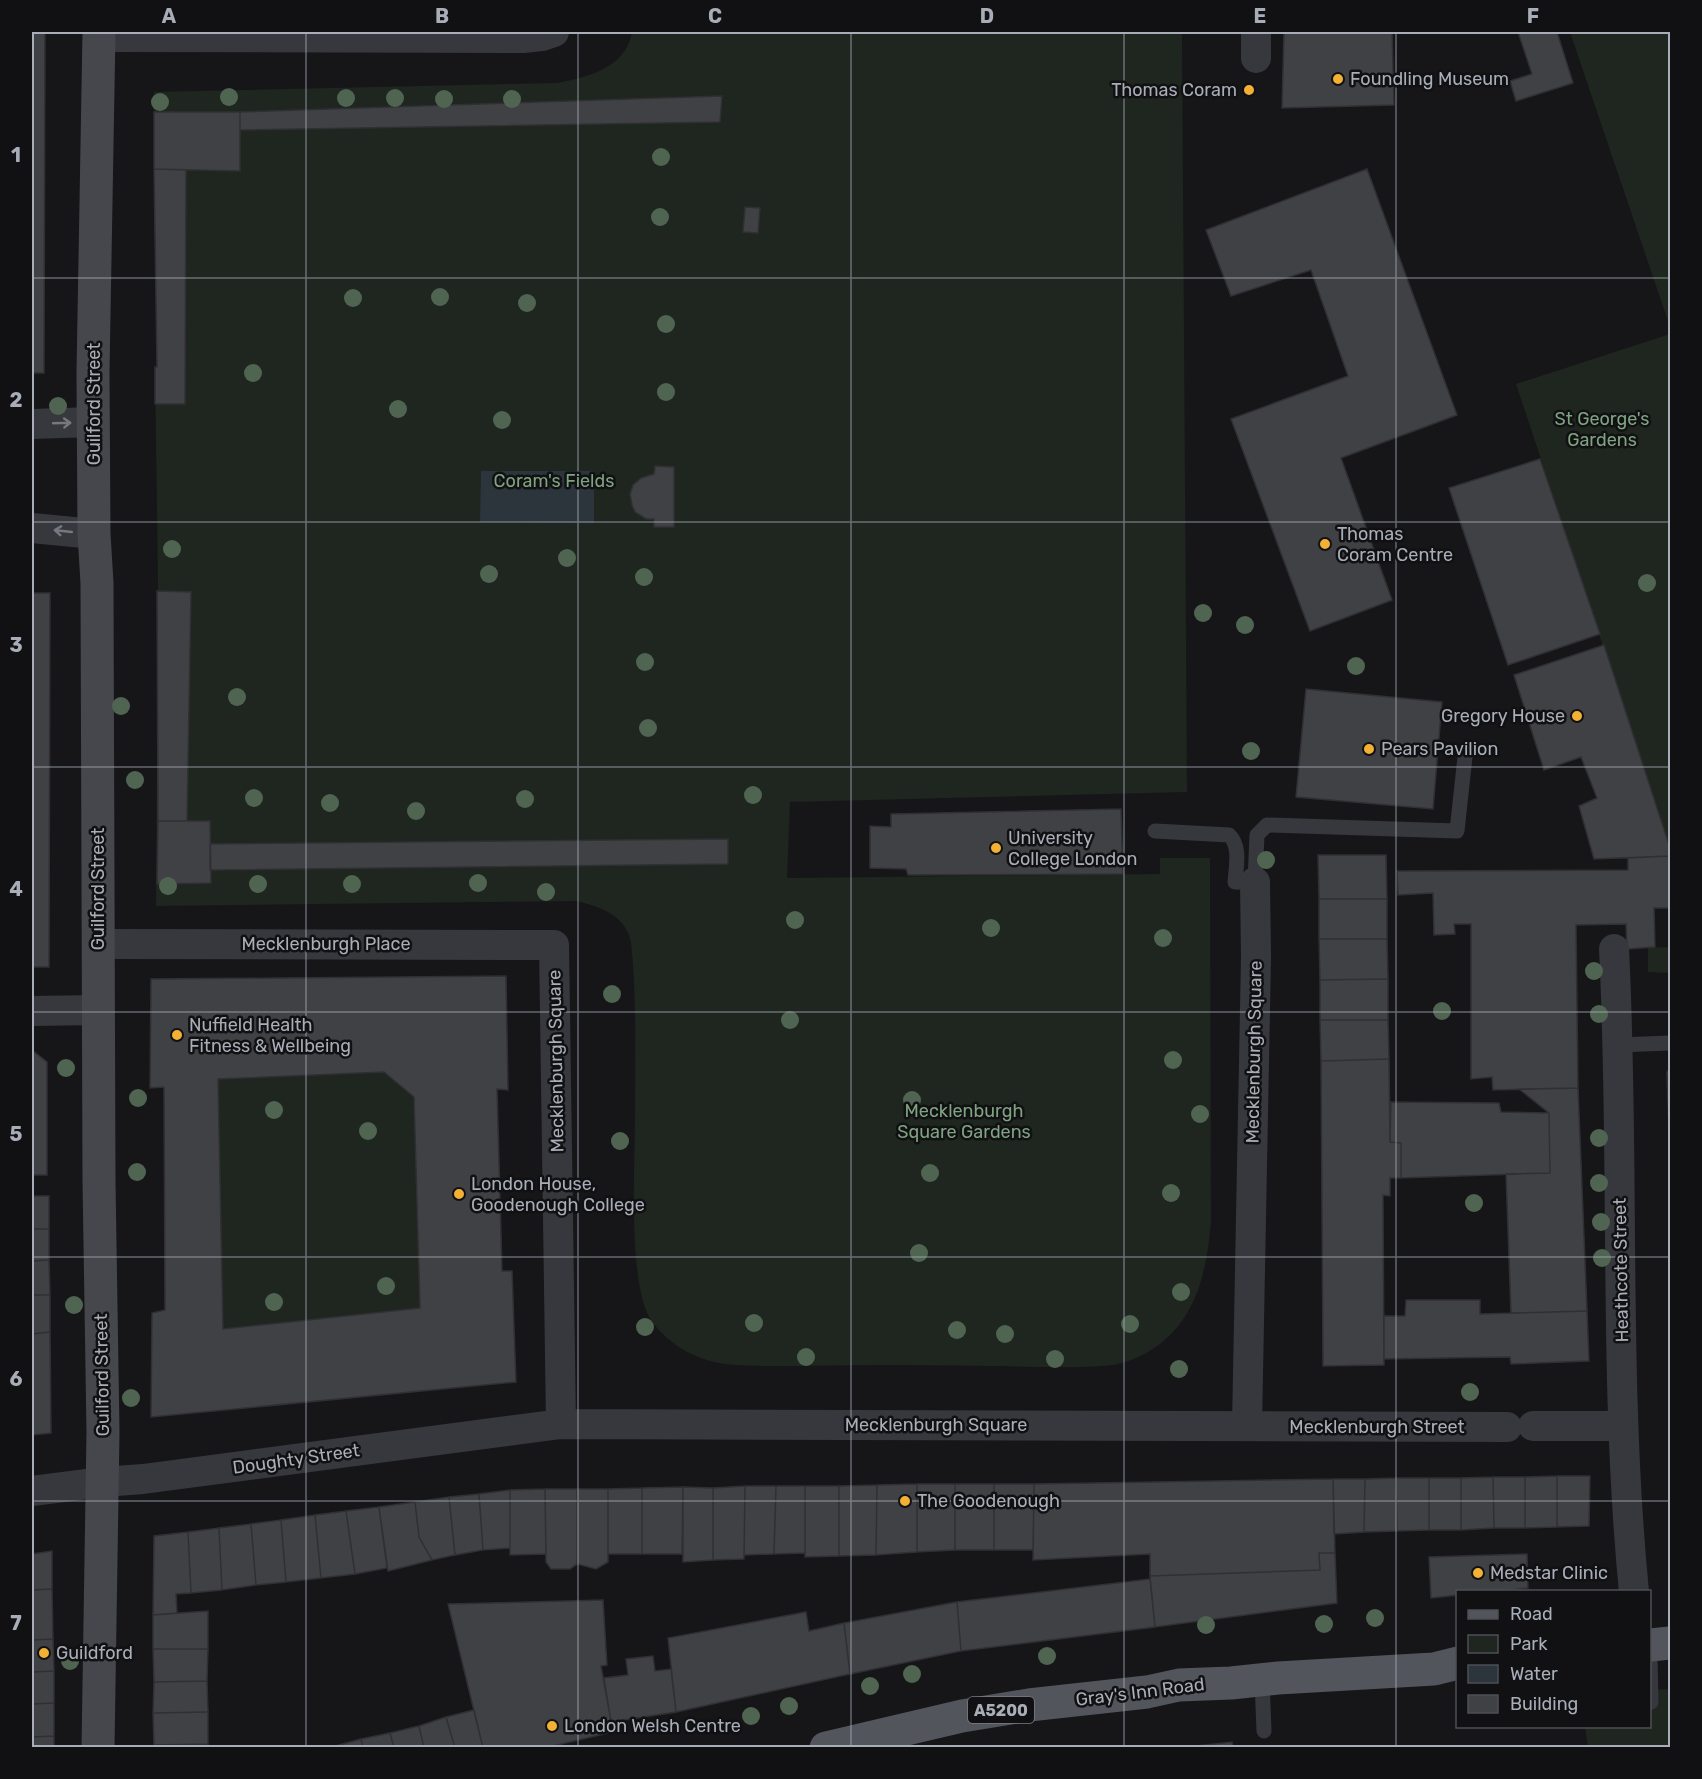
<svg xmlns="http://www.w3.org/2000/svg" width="1702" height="1779" font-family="Rubik,sans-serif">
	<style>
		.green { fill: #1e261f }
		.water { fill: #2c353c }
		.building { fill: #404145; stroke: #303034; stroke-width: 1.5; fill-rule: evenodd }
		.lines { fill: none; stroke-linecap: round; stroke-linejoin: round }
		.lane { stroke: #37383d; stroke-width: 15 }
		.street { stroke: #37383d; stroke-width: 30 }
		.secondary { stroke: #45474d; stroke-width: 33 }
		.primary { stroke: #53555c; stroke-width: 33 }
		.tree { fill: #506452 }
		.oneway { stroke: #757881 }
		.grid { fill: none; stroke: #a8adb8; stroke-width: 1.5; stroke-opacity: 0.55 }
		.poi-dot { fill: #f2b134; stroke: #111113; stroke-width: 2 }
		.labels { text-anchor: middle; stroke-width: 5; stroke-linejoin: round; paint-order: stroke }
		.shield { fill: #111113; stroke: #7b7e86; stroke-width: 1.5 }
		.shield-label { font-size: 16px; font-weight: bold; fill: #a8adb8 }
		.poi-label { font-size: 18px; fill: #a8adb8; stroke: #111113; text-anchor: start }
		.street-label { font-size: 18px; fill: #a8adb8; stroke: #111113 }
		.park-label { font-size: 18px; fill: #7fa381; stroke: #111113 }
		.neatline { fill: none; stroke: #a8adb8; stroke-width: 2 }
		.grid-label { font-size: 20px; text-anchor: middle; font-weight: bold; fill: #a8adb8 }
	</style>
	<rect width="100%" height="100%" fill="#161618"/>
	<!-- green -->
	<path class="green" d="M632,32H1182L1187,792L790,802L787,878L1160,874V858H1210L1211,1221C1207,1272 1196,1324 1148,1352C1138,1358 1125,1363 1113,1365C1088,1368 1060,1367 1035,1367C991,1366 947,1365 903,1365C868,1365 833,1365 798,1366C772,1366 745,1367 719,1363C693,1358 669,1344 653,1323C627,1290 635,1165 635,1120C635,1061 637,1001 631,942C625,915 601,907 577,901L156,906L158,582L155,367H157L154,92L557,83C588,77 626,68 632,32Z
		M1570,32H1670V327Z
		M1670,334V848L1516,384Z
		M1670,947V973L1648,972V948Z
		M384,1072L414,1097L420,1308L223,1329L218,1079Z
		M1670,1689V1747H1588L1585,1727L1650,1726V1690Z"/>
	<!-- water -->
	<path class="water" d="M481,471H594V523L480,522Z"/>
	<!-- building -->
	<path class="building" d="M32,32H45L44,373H32Z
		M1284,32H1392L1394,105L1282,108Z
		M1518,32H1557L1573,83L1516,101L1510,81L1532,74Z
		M722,96L720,122L240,130V112Z
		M154,112H240V171L154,169Z
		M154,169L186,170L185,404H155V367H157Z
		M1367,169L1457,415L1341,458L1392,600L1310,631L1231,419L1348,376L1311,270L1231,296L1206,230Z
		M745,207L760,208L758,233L743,232Z
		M1540,459L1600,634L1508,665L1449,488Z
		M655,466L674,467V527H654V519H646L635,512L632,505L630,494L633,485L641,478L654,474Z
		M157,591L191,592L187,821H158Z
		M32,593H50L49,967H32Z
		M1604,645L1670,848V856L1594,859L1579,806L1597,798L1581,757L1544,770L1514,675Z
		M1306,689L1442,702L1433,809L1296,797Z
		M1121,809L1123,874L908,875L906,869L870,868V826L891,827V814Z
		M158,821H210L211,883L157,884Z
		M728,839V864L210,870V844Z
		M1318,855H1386L1387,899H1319Z
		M1670,856V908H1654L1655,947L1627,949L1626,924L1576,925L1578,1088L1493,1090L1492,1077L1471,1079V924H1454L1455,934L1434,935L1433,893L1398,895L1397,871L1628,870V858Z
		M1319,899H1387V939H1319Z
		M1319,939H1387L1388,979L1320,980Z
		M506,976L508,1090L497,1089L502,1271H512L516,1382L151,1417L152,1313L165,1310L164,1087L150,1088L151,979ZM384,1072L414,1097L420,1308L223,1329L218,1079Z
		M1388,979V1020H1320V980Z
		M1320,1020H1388L1389,1059L1321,1061Z
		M32,1050L47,1062V1175H32Z
		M1389,1059L1390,1142L1401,1143V1178H1390V1196L1383,1195L1384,1365L1323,1366L1321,1061Z
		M1670,1069V1158L1667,1072Z
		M1578,1088L1587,1311L1511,1313L1506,1174L1550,1173L1549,1113L1519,1089Z
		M1391,1102L1499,1103L1501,1112L1549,1113L1550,1173L1401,1178V1143L1390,1142Z
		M32,1196H49V1229H32Z
		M32,1229H49V1260L32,1261Z
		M49,1260L50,1295H32V1261Z
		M32,1295H50V1332L32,1334Z
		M1406,1300H1480V1314L1587,1311L1589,1361L1511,1364L1510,1357L1384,1359V1316H1405Z
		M50,1332L51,1433L32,1435V1334Z
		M1557,1476V1527L1525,1528V1477Z
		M1557,1476H1590L1589,1526L1557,1527Z
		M1493,1477L1494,1528L1461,1530V1478Z
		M1493,1477H1525V1528H1494Z
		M1396,1478L1397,1531L1364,1532L1365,1479Z
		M1396,1478H1429V1530L1397,1531Z
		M1429,1478H1461V1530H1429Z
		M1333,1479H1365L1364,1532L1334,1534Z
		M1333,1479L1335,1553H1319L1320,1570L1150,1576V1554L1033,1560L1034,1484Z
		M917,1484V1552L876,1555L877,1485Z
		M917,1484H955V1550L917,1552Z
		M955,1484H994V1550H955Z
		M994,1484H1034L1033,1550H994Z
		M877,1485L876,1555L839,1556V1486Z
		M745,1486L744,1559L713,1560V1488Z
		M745,1486H776L774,1554L744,1555Z
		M776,1486H805V1553L774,1554Z
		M805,1486H839V1556L805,1557Z
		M683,1487L682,1554H642V1488Z
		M683,1487L713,1488V1560L683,1562Z
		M642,1488V1554H608V1489Z
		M545,1489L546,1554L510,1555V1490Z
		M545,1489H577V1564L570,1569H551L546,1562Z
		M577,1489H608V1562L596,1569L577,1564Z
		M510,1490V1548L483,1550L479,1494Z
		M479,1494L483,1550L455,1555L449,1497Z
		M449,1497L455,1555L432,1560L419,1537L415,1502Z
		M415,1502L419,1537L432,1560L388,1571L379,1507Z
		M379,1507L387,1568L355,1574L346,1511Z
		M346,1511L355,1574L321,1578L315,1515Z
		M315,1515L321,1578L286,1582L281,1520Z
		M281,1520L286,1582L256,1585L251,1524Z
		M251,1524L256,1585L222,1590L219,1528Z
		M219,1528L222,1590L191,1593L188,1532Z
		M188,1532L191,1593L176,1594L177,1613L153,1615L154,1536Z
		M52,1551V1589L32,1590V1554Z
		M1319,1553H1335L1337,1603L1155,1627L1150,1576L1320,1570Z
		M1527,1554L1528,1588L1494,1592H1458V1595L1431,1598L1429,1557Z
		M1150,1579L1155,1627L961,1651L957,1602Z
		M52,1589L53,1639L32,1640V1590Z
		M603,1600L607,1665L601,1666L613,1732L544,1748H483L448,1604Z
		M957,1602L961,1651L850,1674L844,1623Z
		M208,1611V1649H153V1615Z
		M806,1612L809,1631L844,1623L850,1674L676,1712L668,1638Z
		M53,1639L54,1671L32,1672V1640Z
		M153,1649H208L207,1681L154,1682Z
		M653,1656L655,1671L671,1669L676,1712L611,1722L604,1678L628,1675L626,1659Z
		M54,1671V1703L32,1704V1672Z
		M207,1681L208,1712L153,1713L154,1682Z
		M54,1703V1736L32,1737V1704Z
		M474,1710L483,1748H455L446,1717Z
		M208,1712V1744L154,1745L153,1713Z
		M446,1717L455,1748H424L419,1726Z
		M419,1726L424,1748H394L390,1733Z
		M390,1733L394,1748H363L361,1739Z
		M54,1736V1748H32V1737Z
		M361,1739L363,1748L332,1747Z
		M1232,1742L1233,1748H1178Z
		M208,1744V1748H154V1745Z"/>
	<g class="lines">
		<!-- lane -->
		<path class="lane" d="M1155,831L1229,835C1241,846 1236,867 1235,882H1255L1257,835L1267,825L1457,831L1465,757
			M1618,1045L1670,1043
			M1650,1657L1651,1702
			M1262,1680L1264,1731"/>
		<!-- street -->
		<path class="street" d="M1256,32V58
			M99,37L523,38L542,36L554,32
			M32,424L93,422
			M32,528L94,534
			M98,944L554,945L561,1424
			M1614,949C1625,1163 1613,1378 1634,1592
			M32,1011L98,1010
			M1247,1426L1256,957L1255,882
			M1533,1426H1623
			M32,1491L103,1482L143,1479L561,1424L1507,1427"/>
		<!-- secondary -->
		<path class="secondary" d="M98,1748L103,1432L99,1181L97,583L94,534L93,372L99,32"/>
		<!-- primary -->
		<path class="primary" d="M1650,1645L1670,1643
			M826,1748L962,1716L1029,1705L1147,1692L1179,1685L1231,1683L1278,1678L1434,1669L1458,1663"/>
	</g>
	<!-- trees -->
	<g class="tree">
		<circle cx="229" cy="97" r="9"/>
		<circle cx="346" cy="98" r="9"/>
		<circle cx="395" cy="98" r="9"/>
		<circle cx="444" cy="99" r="9"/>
		<circle cx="512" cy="99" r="9"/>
		<circle cx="160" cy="102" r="9"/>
		<circle cx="661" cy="157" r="9"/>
		<circle cx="660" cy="217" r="9"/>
		<circle cx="440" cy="297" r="9"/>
		<circle cx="353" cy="298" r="9"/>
		<circle cx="527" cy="303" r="9"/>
		<circle cx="666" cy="324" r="9"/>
		<circle cx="253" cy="373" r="9"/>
		<circle cx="666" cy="392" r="9"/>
		<circle cx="58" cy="406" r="9"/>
		<circle cx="398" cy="409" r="9"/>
		<circle cx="502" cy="420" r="9"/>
		<circle cx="172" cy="549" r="9"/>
		<circle cx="567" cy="558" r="9"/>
		<circle cx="489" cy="574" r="9"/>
		<circle cx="644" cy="577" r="9"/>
		<circle cx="1647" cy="583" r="9"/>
		<circle cx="1203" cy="613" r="9"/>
		<circle cx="1245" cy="625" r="9"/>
		<circle cx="645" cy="662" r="9"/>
		<circle cx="1356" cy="666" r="9"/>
		<circle cx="237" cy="697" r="9"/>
		<circle cx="121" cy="706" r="9"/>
		<circle cx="648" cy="728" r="9"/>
		<circle cx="1251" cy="751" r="9"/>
		<circle cx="135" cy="780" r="9"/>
		<circle cx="753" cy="795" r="9"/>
		<circle cx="254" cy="798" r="9"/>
		<circle cx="525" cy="799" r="9"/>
		<circle cx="330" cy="803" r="9"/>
		<circle cx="416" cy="811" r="9"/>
		<circle cx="1266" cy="860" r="9"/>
		<circle cx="478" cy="883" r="9"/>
		<circle cx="258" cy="884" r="9"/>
		<circle cx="352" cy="884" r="9"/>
		<circle cx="168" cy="886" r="9"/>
		<circle cx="546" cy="892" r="9"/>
		<circle cx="795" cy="920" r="9"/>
		<circle cx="991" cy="928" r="9"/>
		<circle cx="1163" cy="938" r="9"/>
		<circle cx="1594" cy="971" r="9"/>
		<circle cx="612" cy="994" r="9"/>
		<circle cx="1442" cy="1011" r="9"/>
		<circle cx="1599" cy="1014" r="9"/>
		<circle cx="790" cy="1020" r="9"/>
		<circle cx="1173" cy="1060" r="9"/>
		<circle cx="66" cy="1068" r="9"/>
		<circle cx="138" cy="1098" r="9"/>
		<circle cx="912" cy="1100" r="9"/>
		<circle cx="274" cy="1110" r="9"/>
		<circle cx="1200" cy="1114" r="9"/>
		<circle cx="368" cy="1131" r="9"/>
		<circle cx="1599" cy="1138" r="9"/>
		<circle cx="620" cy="1141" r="9"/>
		<circle cx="137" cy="1172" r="9"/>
		<circle cx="930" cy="1173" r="9"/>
		<circle cx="1599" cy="1183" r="9"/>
		<circle cx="1171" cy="1193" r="9"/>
		<circle cx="1474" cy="1203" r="9"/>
		<circle cx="1601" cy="1222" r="9"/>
		<circle cx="919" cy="1253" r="9"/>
		<circle cx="1602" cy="1258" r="9"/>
		<circle cx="386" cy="1286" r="9"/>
		<circle cx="1181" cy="1292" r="9"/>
		<circle cx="274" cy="1302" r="9"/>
		<circle cx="74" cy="1305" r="9"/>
		<circle cx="754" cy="1323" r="9"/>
		<circle cx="1130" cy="1324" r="9"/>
		<circle cx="645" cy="1327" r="9"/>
		<circle cx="957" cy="1330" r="9"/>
		<circle cx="1005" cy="1334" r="9"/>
		<circle cx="806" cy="1357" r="9"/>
		<circle cx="1055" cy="1359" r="9"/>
		<circle cx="1179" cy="1369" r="9"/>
		<circle cx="1470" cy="1392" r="9"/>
		<circle cx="131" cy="1398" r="9"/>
		<circle cx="1375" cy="1618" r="9"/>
		<circle cx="1324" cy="1624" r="9"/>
		<circle cx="1206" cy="1625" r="9"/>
		<circle cx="1047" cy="1656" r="9"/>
		<circle cx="70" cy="1661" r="9"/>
		<circle cx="912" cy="1674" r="9"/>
		<circle cx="870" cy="1686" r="9"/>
		<circle cx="789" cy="1706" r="9"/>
		<circle cx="751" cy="1716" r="9"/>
	</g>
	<!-- one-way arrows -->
	<defs><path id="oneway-shaft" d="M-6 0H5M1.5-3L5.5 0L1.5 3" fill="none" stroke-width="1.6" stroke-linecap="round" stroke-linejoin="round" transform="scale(1.5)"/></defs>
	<g class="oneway">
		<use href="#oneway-shaft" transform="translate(62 423) rotate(-2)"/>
		<use href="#oneway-shaft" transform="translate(63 531) rotate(-174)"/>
	</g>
	<!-- grid -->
	<path class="grid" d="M306,32V1748M578,32V1748M851,32V1748M1124,32V1748M1396,32V1748M32,278H1670M32,522H1670M32,767H1670M32,1012H1670M32,1257H1670M32,1501H1670"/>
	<!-- markers -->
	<g class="poi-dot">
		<circle cx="1338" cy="79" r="6"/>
		<circle cx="1249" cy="90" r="6"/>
		<circle cx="1325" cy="544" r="6"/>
		<circle cx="1577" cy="716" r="6"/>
		<circle cx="1369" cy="749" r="6"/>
		<circle cx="996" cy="848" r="6"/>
		<circle cx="177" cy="1035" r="6"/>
		<circle cx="459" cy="1194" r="6"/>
		<circle cx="905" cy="1501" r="6"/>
		<circle cx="1478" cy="1573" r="6"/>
		<circle cx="44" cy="1653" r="6"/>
		<circle cx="552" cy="1726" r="6"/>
	</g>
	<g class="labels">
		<!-- shield labels -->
		<rect class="shield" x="968" y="1697" width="66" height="26" rx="4.5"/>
		<g class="shield-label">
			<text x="1001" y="1716">A5200</text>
		</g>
		<!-- poi labels -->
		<g class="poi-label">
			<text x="1350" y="85">Foundling Museum</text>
			<text x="1237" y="96" text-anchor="end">Thomas Coram</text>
			<text x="1337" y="540">Thomas<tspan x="1337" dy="21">Coram Centre</tspan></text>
			<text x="1565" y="722" text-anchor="end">Gregory House</text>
			<text x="1381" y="755">Pears Pavilion</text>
			<text x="1008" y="844">University<tspan x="1008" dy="21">College London</tspan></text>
			<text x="189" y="1031">Nuffield Health<tspan x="189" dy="21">Fitness &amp; Wellbeing</tspan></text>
			<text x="471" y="1190">London House,<tspan x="471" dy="21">Goodenough College</tspan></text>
			<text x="917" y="1507">The Goodenough</text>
			<text x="1490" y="1579">Medstar Clinic</text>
			<text x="56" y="1659">Guildford</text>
			<text x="564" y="1732">London Welsh Centre</text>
		</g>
		<!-- street labels -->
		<g class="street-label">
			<text transform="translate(94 404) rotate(-90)" y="6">Guilford Street</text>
			<text transform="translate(98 889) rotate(-90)" y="6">Guilford Street</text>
			<text x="326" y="950">Mecklenburgh Place</text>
			<text transform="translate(1254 1052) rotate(-89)" y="6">Mecklenburgh Square</text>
			<text transform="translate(556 1061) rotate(-91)" y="6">Mecklenburgh Square</text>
			<text transform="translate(1621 1270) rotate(-91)" y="6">Heathcote Street</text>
			<text transform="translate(102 1375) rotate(-91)" y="6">Guilford Street</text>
			<text x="936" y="1431">Mecklenburgh Square</text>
			<text x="1377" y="1433">Mecklenburgh Street</text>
			<text transform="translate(296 1459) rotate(-8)" y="6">Doughty Street</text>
			<text transform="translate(1140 1692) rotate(-7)" y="6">Gray's Inn Road</text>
		</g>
		<!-- park labels -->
		<g class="park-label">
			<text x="1602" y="425">St George's<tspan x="1602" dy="21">Gardens</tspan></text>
			<text x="554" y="487">Coram's Fields</text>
			<text x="964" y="1117">Mecklenburgh<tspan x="964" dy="21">Square Gardens</tspan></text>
		</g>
	</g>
	<!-- border -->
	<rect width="1702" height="1779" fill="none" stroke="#111113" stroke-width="66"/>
	<!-- legend -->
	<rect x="1456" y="1590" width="195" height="138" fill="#111113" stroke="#4d4f55" stroke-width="1.5"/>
	<rect x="1468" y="1610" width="30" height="9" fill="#53555c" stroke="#4d4f55" stroke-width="1.5"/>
	<text x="1510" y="1620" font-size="18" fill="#a8adb8">Road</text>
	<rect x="1468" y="1635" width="30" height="18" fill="#1e261f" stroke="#4d4f55" stroke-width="1.5"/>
	<text x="1510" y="1650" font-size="18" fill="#a8adb8">Park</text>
	<rect x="1468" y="1665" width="30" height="18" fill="#2c353c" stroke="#4d4f55" stroke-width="1.5"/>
	<text x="1510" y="1680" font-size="18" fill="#a8adb8">Water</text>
	<rect x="1468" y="1695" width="30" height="18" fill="#404145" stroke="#4d4f55" stroke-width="1.5"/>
	<text x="1510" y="1710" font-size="18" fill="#a8adb8">Building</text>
	<rect x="33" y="33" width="1636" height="1713" class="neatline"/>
	<g class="grid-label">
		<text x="169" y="23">A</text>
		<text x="442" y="23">B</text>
		<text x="715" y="23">C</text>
		<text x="987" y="23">D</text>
		<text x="1260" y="23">E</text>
		<text x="1533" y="23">F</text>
		<text x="16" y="162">1</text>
		<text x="16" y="407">2</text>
		<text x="16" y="652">3</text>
		<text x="16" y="896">4</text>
		<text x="16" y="1141">5</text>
		<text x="16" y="1386">6</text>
		<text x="16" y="1630">7</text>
	</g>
</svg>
